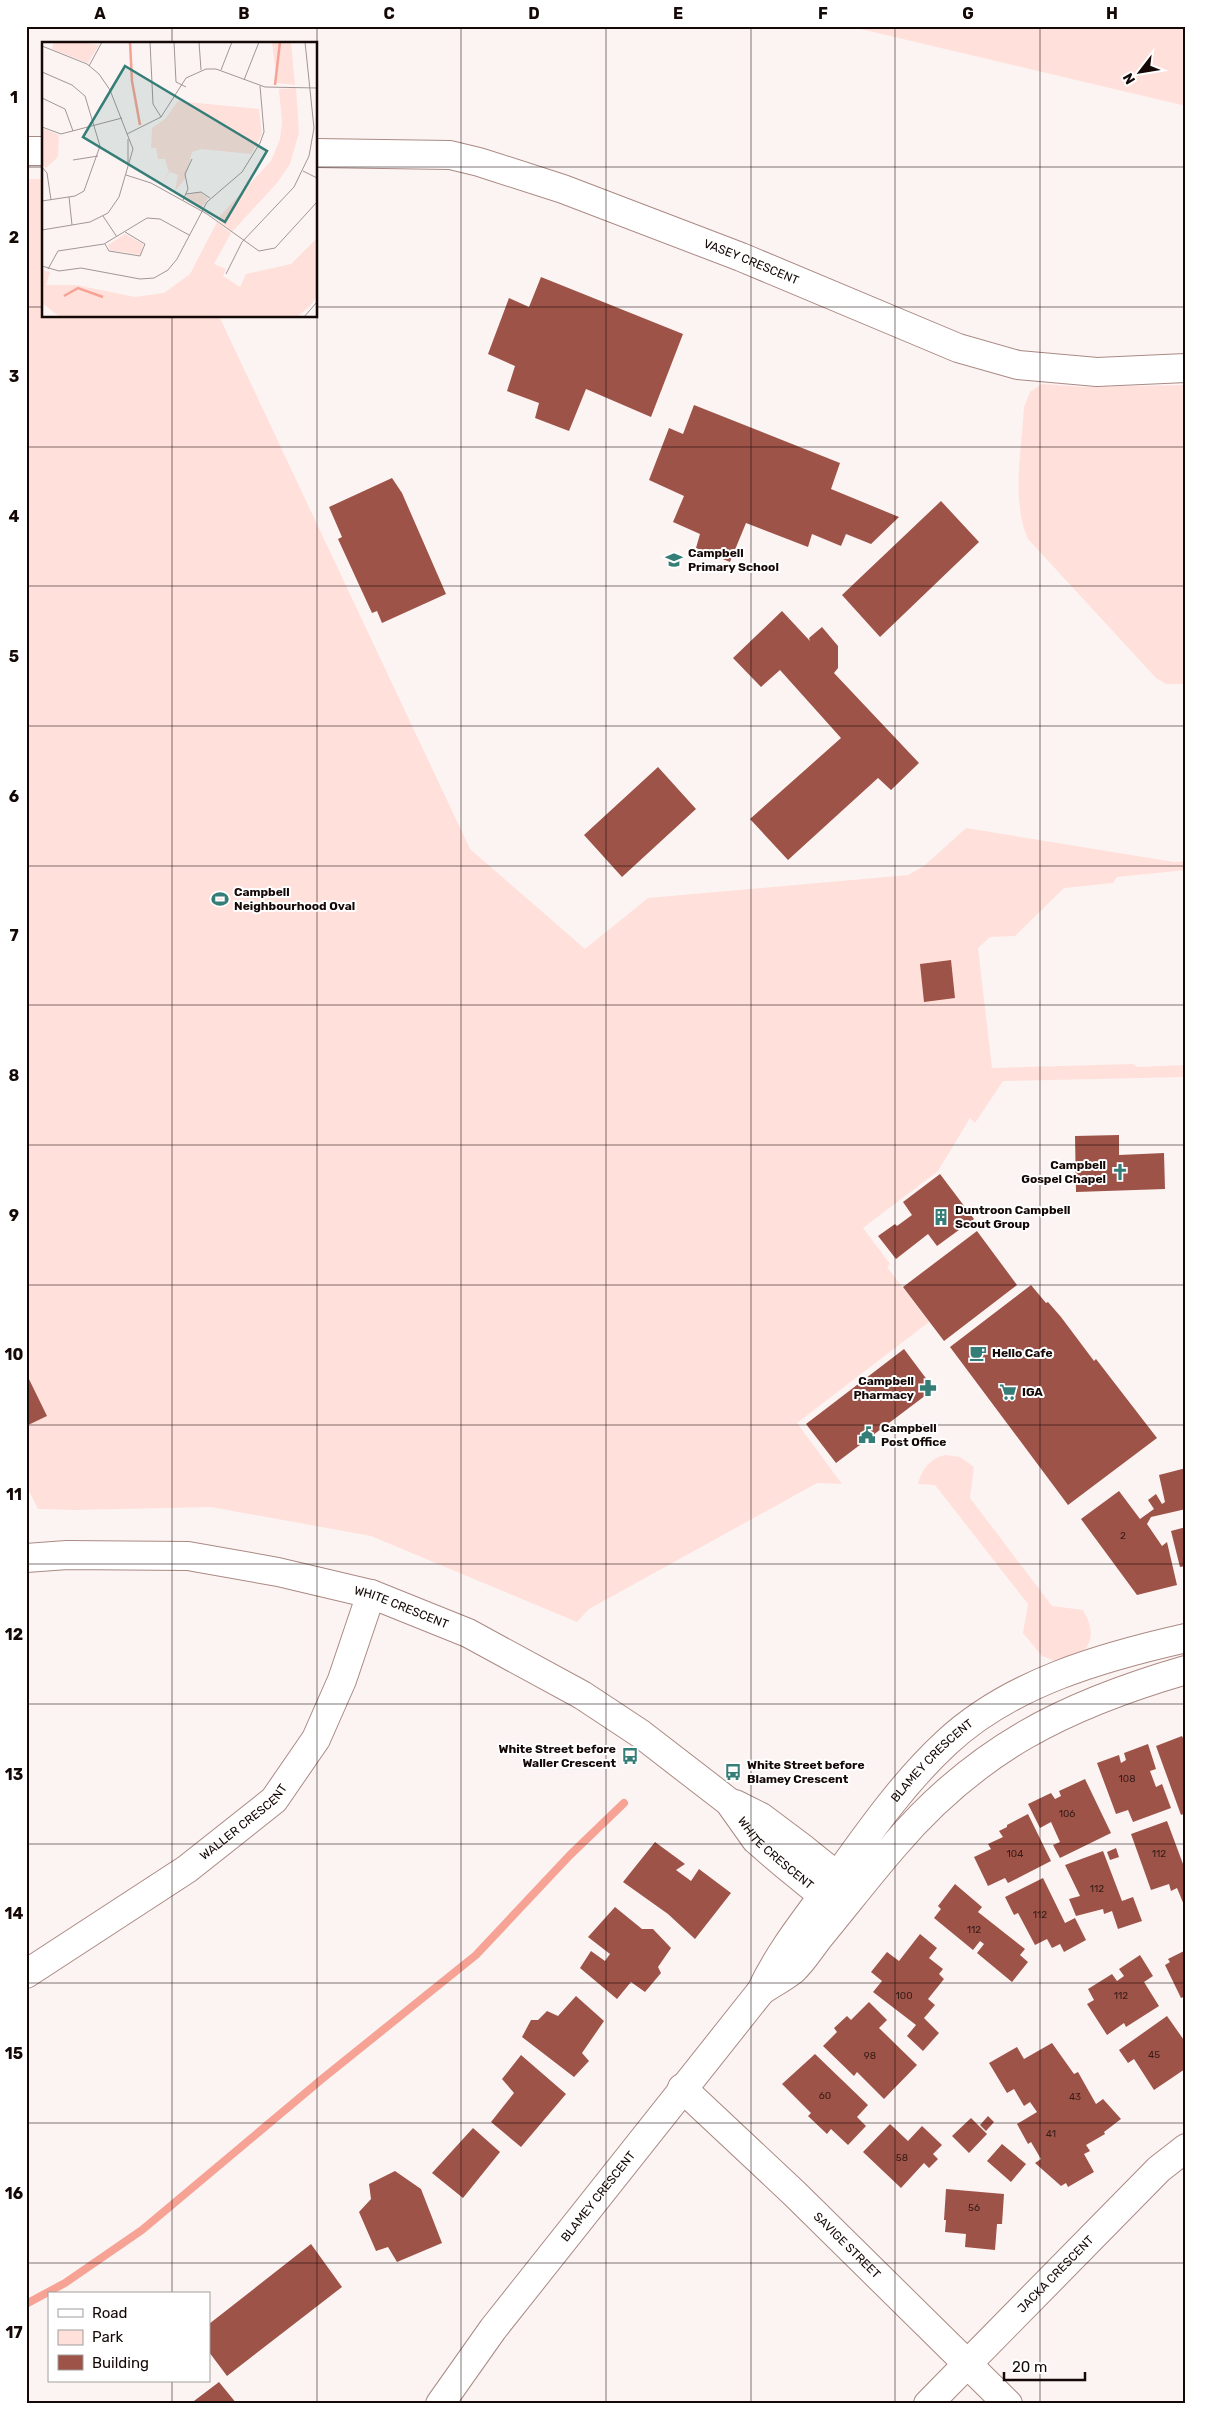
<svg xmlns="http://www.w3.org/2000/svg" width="1212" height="2430" font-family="Rubik,sans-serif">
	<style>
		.green { fill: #ffe0da }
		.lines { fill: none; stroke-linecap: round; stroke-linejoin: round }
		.stream { stroke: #f6a395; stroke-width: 8 }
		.building { fill: #9e5348 }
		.minor-casing { stroke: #ab8983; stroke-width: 30 }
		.minor { stroke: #fff; stroke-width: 28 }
		.grid { fill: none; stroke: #150907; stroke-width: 1; stroke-opacity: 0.55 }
		.labels { text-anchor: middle; stroke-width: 4; stroke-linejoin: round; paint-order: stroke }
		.number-label { font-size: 10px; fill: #371c17 }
		.street-label { font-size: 12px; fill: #150907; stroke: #fff }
		.poi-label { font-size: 12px; font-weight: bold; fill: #150907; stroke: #fff; text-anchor: start }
		.inset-river { fill: none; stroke: #f6a395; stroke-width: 2.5 }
		.inset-road { fill: none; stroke: #a09695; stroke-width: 1 }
		.view { fill: #357d77; fill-opacity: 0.15; stroke: #357d77; stroke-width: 2.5 }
		.inset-edge { fill: none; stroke: #150907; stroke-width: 2.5 }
		.neatline { fill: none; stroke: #150907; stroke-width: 2 }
		.grid-label { font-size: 16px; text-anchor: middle; font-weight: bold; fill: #150907 }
	</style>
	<rect width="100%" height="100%" fill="#fcf4f3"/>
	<!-- green -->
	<path class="green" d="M848,26H1186V106Z
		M26,179H44V316H219L470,849L585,949L648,898L908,875L924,866L966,828L1174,862L1186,861V870L1117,877L1113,883L1064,888L1015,936L990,937L978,948L992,1068L1133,1064L1137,1067L1186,1065V1077L1003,1081L975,1123L970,1118L938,1171L863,1228L890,1264L887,1267L929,1322L797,1423L842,1484L817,1483L589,1609L577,1622L371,1536L211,1507L76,1510L38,1509L26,1485Z
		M1042,384L1083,387L1186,385V684H1166L1156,678L1028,539C1011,502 1022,448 1024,407L1030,392Z
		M945,1455L960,1457L974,1467L970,1498L1052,1606L1083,1610C1100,1638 1088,1659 1055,1661L1042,1656L1023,1633L1028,1604L935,1485L918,1484C922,1469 929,1459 945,1455Z"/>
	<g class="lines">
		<!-- stream -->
		<path class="stream" d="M26,2304L65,2283L142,2230L322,2079L476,1955L570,1855L624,1803"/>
	</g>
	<!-- building -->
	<path class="building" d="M541,277L683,334L651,417L586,389L569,431L535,418L539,403L507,391L515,366L488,354L509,298L529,307Z
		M694,405L840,463L831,489L899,517L871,544L846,534L841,546L812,534L808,547L746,523L730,562L696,548L700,534L673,522L684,496L649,480L669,428L683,434Z
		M392,478L402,493L446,594L382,623L377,611L372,613L338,539L342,537L329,507Z
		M941,501L979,542L880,637L842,595Z
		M782,611L810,641L809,638L822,627L838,646V668L834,673L919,763L891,790L878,778L788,860L750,819L841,738L780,670L761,687L733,658Z
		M658,767L696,809L622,877L584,835Z
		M951,960L955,998L924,1002L920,964Z
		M1119,1135V1155L1164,1153L1165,1189L1076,1192L1075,1136Z
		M940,1174L974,1219L937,1246L928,1234L896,1259L878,1236L895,1224L897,1226L912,1215L903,1202Z
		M977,1231L1017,1285L944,1341L903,1287Z
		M1031,1285L1046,1303L1048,1302L1061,1317L1094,1361L1096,1359L1157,1438L1068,1505L950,1347Z
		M904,1349L934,1389L836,1463L806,1424Z
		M26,1373L47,1416L26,1426Z
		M1186,1468V1509L1151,1517L1147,1524L1162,1546L1167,1542L1177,1585L1137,1595L1081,1519L1119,1491L1140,1519L1154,1509L1148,1500L1156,1494L1162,1504L1165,1502L1159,1475Z
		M1186,1527V1566L1180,1567L1171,1531Z
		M1182,1736L1183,1738L1186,1737V1813L1181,1815L1156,1746Z
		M1148,1744L1156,1769L1150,1771L1156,1787L1162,1784L1171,1808L1133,1822L1128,1810L1116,1814L1097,1763L1119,1755L1121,1763L1126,1760L1124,1753Z
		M1085,1779L1111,1833L1060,1858L1053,1845L1060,1842L1051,1822L1040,1828L1028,1804L1051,1793L1055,1799L1061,1796L1059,1791Z
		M1028,1814L1051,1861L1008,1883L1005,1878L988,1886L974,1857L991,1849L988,1844L1003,1837L999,1831L1007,1827V1825Z
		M1167,1821L1186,1872V1905H1184L1177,1888L1171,1891L1169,1884L1151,1890L1131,1834Z
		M655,1842L685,1864L676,1870L691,1881L699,1869L731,1893L695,1939L668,1914L623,1882Z
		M1116,1848L1119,1857L1110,1860L1107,1852Z
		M1103,1851L1122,1901L1133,1897L1142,1921L1118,1929L1112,1911L1104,1914L1103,1909L1076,1916L1069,1899L1080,1896L1065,1865Z
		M1043,1878L1065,1923L1075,1918L1086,1940L1064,1952L1060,1944L1052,1948L1047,1939L1035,1945L1018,1913L1014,1915L1005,1897Z
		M955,1884L982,1907L978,1912L1025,1949L1020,1955L1028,1962L1012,1982L977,1953L984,1944L980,1941L973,1950L934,1918L941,1909L938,1906Z
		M615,1907L642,1929H653L671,1948L658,1967L661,1973L645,1992L631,1982L617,1999L580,1968L591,1951L605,1961L610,1954L588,1937Z
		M920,1934L937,1948L929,1958L943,1969L939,1974L944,1979L928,1999L935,2005L924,2018L939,2033L923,2051L907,2036L916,2025L873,1992L882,1981L871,1972L887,1952L899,1961Z
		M1186,1950V1996L1181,1998L1165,1965L1170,1962L1168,1959Z
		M1140,1955L1153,1976L1144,1982L1159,2006L1126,2027L1124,2023L1107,2035L1087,2004L1094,2000L1088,1989L1112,1974L1117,1981L1124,1976L1119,1969Z
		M576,1996L604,2021L582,2053L589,2061L574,2077L522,2037L531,2020H538L547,2011L558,2016Z
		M869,2002L887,2020L879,2028L917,2065L884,2099L857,2072L854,2076L823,2046L837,2032L834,2028L847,2016L851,2020Z
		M1167,2016L1186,2043V2071L1185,2069L1154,2090L1134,2059L1128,2063L1119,2050Z
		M1052,2043L1074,2074L1078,2072L1096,2104L1103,2099L1121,2119L1104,2132L1105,2134L1086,2145L1090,2151L1084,2154L1094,2172L1068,2187L1066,2183L1061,2186L1035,2163L1041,2159L1031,2142L1028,2144L1017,2124L1037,2112L1030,2102L1024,2106L1014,2089L1007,2093L989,2063L1017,2047L1024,2059Z
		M815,2054L868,2105L857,2117L866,2126L848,2145L831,2129L827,2134L808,2116L811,2113L782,2084Z
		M521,2055L566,2094L521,2147L491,2122L514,2093L502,2079Z
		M988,2116L994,2122L986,2131L980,2125Z
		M971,2118L987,2134L969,2153L952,2136Z
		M890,2124L908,2141L922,2126L942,2145L933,2154L938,2159L929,2168L924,2163L901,2188L863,2152Z
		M473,2128L500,2152L463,2198L432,2173Z
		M1002,2144L1026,2164L1011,2182L987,2161Z
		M395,2171L421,2189L442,2243L397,2262L388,2247L376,2251L359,2212L371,2199L369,2184Z
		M946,2189L1004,2194L1002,2224H997L995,2250L965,2247L966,2234L945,2232L946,2220H944Z
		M311,2244L342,2287L227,2376L209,2352V2324Z
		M219,2382L237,2404H190Z"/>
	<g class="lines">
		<!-- minor casing -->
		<g class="minor-casing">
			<g id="minor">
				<path d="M26,151H44"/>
				<path id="s1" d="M316,153L450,155L479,162L563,189L741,257L958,348L1018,365L1097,372L1186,368"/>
				<path id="s2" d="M26,1558L67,1555L188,1556L278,1572L371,1594L468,1633L582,1695L641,1734L729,1802L756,1840L785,1865L823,1896L849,1900"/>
				<path d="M735,1804L761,1817L801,1847L837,1876L845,1891"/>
				<path id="s3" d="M26,1974L187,1869L274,1800L316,1739L342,1680L371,1594"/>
				<path d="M761,1991C771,1984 783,1978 793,1970C803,1961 812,1946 821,1935C845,1906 868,1876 893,1847C976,1749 1065,1705 1186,1670"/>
				<path id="s4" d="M682,2088L795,2194L1008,2404"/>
				<path id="s5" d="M440,2404L493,2329L761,1991C781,1948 811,1913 838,1875C871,1829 905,1781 946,1743C1010,1683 1102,1657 1186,1638"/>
				<path id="s6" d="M928,2404L1159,2169L1186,2148"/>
			</g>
		</g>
		<!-- minor -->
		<use href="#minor" class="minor"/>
	</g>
	<!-- grid -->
	<path class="grid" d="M172,26V44M317,26V2404M461,26V2404M606,26V2404M751,26V2404M895,26V2404M1040,26V2404M26,167H44M316,167H1186M26,307H44M316,307H1186M172,316V2294M26,447H1186M26,586H1186M26,726H1186M26,866H1186M26,1005H1186M26,1145H1186M26,1285H1186M26,1425H1186M26,1564H1186M26,1704H1186M26,1844H1186M26,1983H1186M26,2123H1186M26,2263H1186M172,2381V2404"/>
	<!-- icons -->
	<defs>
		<g id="school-bare" transform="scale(1.35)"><path d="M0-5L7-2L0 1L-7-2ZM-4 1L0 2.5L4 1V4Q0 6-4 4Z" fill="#357d77" stroke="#fff" stroke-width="2.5" paint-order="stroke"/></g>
		<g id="stadium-bare" transform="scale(1.35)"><path d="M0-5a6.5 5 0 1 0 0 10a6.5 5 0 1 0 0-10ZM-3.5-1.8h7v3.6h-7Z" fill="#357d77" stroke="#fff" stroke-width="2.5" paint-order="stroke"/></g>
		<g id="church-bare" transform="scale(1.35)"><path d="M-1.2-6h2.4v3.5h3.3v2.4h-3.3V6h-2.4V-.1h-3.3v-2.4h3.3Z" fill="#357d77" stroke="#fff" stroke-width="2.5" paint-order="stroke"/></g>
		<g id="building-bare" transform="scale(1.35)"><path d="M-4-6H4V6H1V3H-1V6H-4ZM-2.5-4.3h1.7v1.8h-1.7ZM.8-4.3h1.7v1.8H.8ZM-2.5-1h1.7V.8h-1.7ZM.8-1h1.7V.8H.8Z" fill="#357d77" stroke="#fff" stroke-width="2.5" paint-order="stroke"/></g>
		<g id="cafe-bare" transform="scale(1.35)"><path d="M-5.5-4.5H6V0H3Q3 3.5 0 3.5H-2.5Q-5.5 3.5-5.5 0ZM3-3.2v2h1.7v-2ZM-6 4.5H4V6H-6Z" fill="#357d77" stroke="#fff" stroke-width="2.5" paint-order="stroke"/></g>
		<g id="pharmacy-bare" transform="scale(1.35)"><path d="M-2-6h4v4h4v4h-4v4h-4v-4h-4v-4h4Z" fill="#357d77" stroke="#fff" stroke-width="2.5" paint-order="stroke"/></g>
		<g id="supermarket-bare" transform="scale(1.35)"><path d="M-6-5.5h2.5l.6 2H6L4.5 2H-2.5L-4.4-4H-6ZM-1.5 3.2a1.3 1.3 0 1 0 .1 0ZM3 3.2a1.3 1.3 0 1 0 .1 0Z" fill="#357d77" stroke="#fff" stroke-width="2.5" paint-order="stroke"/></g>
		<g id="civic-bare" transform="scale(1.35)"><path d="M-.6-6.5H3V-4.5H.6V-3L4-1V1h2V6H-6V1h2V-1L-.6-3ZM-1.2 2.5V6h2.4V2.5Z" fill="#357d77" stroke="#fff" stroke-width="2.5" paint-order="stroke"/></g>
		<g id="bus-bare" transform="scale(1.35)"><path d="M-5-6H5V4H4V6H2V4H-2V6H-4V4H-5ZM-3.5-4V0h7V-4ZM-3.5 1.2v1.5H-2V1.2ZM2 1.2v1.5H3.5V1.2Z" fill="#357d77" stroke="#fff" stroke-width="2.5" paint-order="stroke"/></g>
	</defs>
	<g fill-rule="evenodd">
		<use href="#school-bare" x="674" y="560"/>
		<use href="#stadium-bare" x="220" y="899"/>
		<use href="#church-bare" x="1120" y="1172"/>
		<use href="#building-bare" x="941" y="1217"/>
		<use href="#cafe-bare" x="978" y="1353"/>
		<use href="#pharmacy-bare" x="928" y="1388"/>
		<use href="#supermarket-bare" x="1008" y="1392"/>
		<use href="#civic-bare" x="867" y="1435"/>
		<use href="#bus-bare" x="630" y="1756"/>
		<use href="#bus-bare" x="733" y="1772"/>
	</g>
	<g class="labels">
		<!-- number labels -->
		<g class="number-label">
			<text x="1123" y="1539">2</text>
			<text x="1127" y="1782">108</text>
			<text x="1067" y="1817">106</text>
			<text x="1015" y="1857">104</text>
			<text x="1159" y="1857">112</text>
			<text x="1097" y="1892">112</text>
			<text x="1040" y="1918">112</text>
			<text x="974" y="1933">112</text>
			<text x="904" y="1999">100</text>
			<text x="1121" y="1999">112</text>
			<text x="1154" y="2058">45</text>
			<text x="870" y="2059">98</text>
			<text x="825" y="2099">60</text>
			<text x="1075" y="2100">43</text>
			<text x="1051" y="2137">41</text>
			<text x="902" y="2161">58</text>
			<text x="974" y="2211">56</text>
		</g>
		<!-- street labels -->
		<g class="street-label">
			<text dy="4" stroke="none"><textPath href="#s1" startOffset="454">VASEY CRESCENT</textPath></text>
			<text dy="4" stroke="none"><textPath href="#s2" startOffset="382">WHITE CRESCENT</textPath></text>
			<text dy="4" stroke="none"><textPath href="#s5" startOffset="811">BLAMEY CRESCENT</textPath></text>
			<text dy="4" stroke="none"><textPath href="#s3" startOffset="266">WALLER CRESCENT</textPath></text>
			<text dy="4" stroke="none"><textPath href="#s2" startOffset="835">WHITE CRESCENT</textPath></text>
			<text dy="4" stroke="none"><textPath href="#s5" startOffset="261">BLAMEY CRESCENT</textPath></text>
			<text dy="4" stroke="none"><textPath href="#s4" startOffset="228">SAVIGE STREET</textPath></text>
			<text dy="4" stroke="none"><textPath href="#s6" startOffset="182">JACKA CRESCENT</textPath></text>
		</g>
		<!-- poi labels -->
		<g class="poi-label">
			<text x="688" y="557">Campbell<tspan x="688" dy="14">Primary School</tspan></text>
			<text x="234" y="896">Campbell<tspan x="234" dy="14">Neighbourhood Oval</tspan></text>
			<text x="1106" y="1169" text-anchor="end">Campbell<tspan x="1106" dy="14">Gospel Chapel</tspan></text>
			<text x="955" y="1214">Duntroon Campbell<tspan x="955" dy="14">Scout Group</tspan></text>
			<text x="992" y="1357">Hello Cafe</text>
			<text x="914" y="1385" text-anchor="end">Campbell<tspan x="914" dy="14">Pharmacy</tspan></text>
			<text x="1022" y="1396">IGA</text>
			<text x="881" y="1432">Campbell<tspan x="881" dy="14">Post Office</tspan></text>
			<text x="616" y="1753" text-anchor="end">White Street before<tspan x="616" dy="14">Waller Crescent</tspan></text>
			<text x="747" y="1769">White Street before<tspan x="747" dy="14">Blamey Crescent</tspan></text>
		</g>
	</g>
	<!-- overview -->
	<g transform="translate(42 42)">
		<rect width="275" height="275" fill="#fcf4f3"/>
		<path d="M12,0H38L57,3L46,21L10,7ZM230,0H249L253,43L235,41ZM254,46L257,91L248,122L235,141L190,190L175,177L229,119L238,97L240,81L237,47ZM136,59L217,67L220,92L209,112L159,107L150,110L143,137L133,149L136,133L128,130L120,142L127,130L123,117H116L114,106H109L110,86L123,77ZM0,86L17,93L16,115L4,126L0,122ZM158,150L166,156L160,166L143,158L145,153ZM175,180L189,191L172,222L184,227L181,234L198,245L204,232L249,222L275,196V254L268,264L255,275H18L0,261V228L8,230L4,243H34L93,255L122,251L148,232ZM83,192L101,202L99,213L68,208L66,203Z" fill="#ffe0da"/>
		<path class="inset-river" d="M88,0L90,39L98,83M233,43L238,0M22,254L36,246L61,255"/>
		<path class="inset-road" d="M108,0L111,62L119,75M132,0L134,40L144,45M157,0L159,28M0,4L45,22L57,32L68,48L91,107L77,155L66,171L48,180L0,188M47,24L60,0M179,28L190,0M0,30L30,43L43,54L58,104L42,149L33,154L0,159M202,38L217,0M0,56L23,67L31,89M0,85L19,92L80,76M85,92L119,75L144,36L164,27H174L223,45L275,46M31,118L56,114M86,123V97M0,125L5,131L9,158M261,129L275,136M84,133L109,141L165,172L217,209L233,206L275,160M144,152L159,150L168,156M27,155L30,183M141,158L146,147L143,132L150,117M61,174L75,195M63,202L67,209L98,214L103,202L83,190M0,224L17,229L39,226L98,237L112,236L126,228L135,217L165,160L200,130L218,101L222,90L218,44M6,227L16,209L62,202L105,176L118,177L147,193M184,232L200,200L252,145L267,114L272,86L263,0M262,275L275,260"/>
		<path class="view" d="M83,24L225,109L183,180L41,95Z"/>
		<rect width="275" height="275" class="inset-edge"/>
	</g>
	<!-- border -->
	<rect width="1212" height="2430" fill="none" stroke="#ffffff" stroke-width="55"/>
	<!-- legend -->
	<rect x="48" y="2292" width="162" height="90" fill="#ffffff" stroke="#a19d9c"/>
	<rect x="58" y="2309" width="25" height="8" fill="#ffffff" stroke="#a19d9c"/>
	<text x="92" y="2318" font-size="15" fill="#150907">Road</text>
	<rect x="58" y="2330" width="25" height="15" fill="#ffe0da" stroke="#a19d9c"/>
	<text x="92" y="2342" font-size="15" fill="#150907">Park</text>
	<rect x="58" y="2355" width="25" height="15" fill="#9e5348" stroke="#a19d9c"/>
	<text x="92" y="2368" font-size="15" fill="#150907">Building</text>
	<!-- north arrow -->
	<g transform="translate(1140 72) rotate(239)" stroke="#ffffff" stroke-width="4" paint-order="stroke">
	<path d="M0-4L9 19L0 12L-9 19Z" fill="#150907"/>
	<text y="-8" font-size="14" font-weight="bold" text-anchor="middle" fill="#150907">N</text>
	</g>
	<!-- scale -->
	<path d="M1004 2372v8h81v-8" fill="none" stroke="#150907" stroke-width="2.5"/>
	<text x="1012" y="2372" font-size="15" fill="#150907" stroke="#ffffff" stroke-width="4" paint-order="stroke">20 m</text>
	<rect x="28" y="28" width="1156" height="2374" class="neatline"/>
	<g class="grid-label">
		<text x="100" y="19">A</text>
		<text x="244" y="19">B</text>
		<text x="389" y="19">C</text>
		<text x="534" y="19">D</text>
		<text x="678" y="19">E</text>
		<text x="823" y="19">F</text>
		<text x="968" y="19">G</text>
		<text x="1112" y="19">H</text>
		<text x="14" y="103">1</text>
		<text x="14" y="243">2</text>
		<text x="14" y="382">3</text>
		<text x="14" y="522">4</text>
		<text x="14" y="662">5</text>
		<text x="14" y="802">6</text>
		<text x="14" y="941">7</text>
		<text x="14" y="1081">8</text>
		<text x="14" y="1221">9</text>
		<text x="14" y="1360">10</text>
		<text x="14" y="1500">11</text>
		<text x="14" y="1640">12</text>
		<text x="14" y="1780">13</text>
		<text x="14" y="1919">14</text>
		<text x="14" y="2059">15</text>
		<text x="14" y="2199">16</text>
		<text x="14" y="2338">17</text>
	</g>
</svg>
